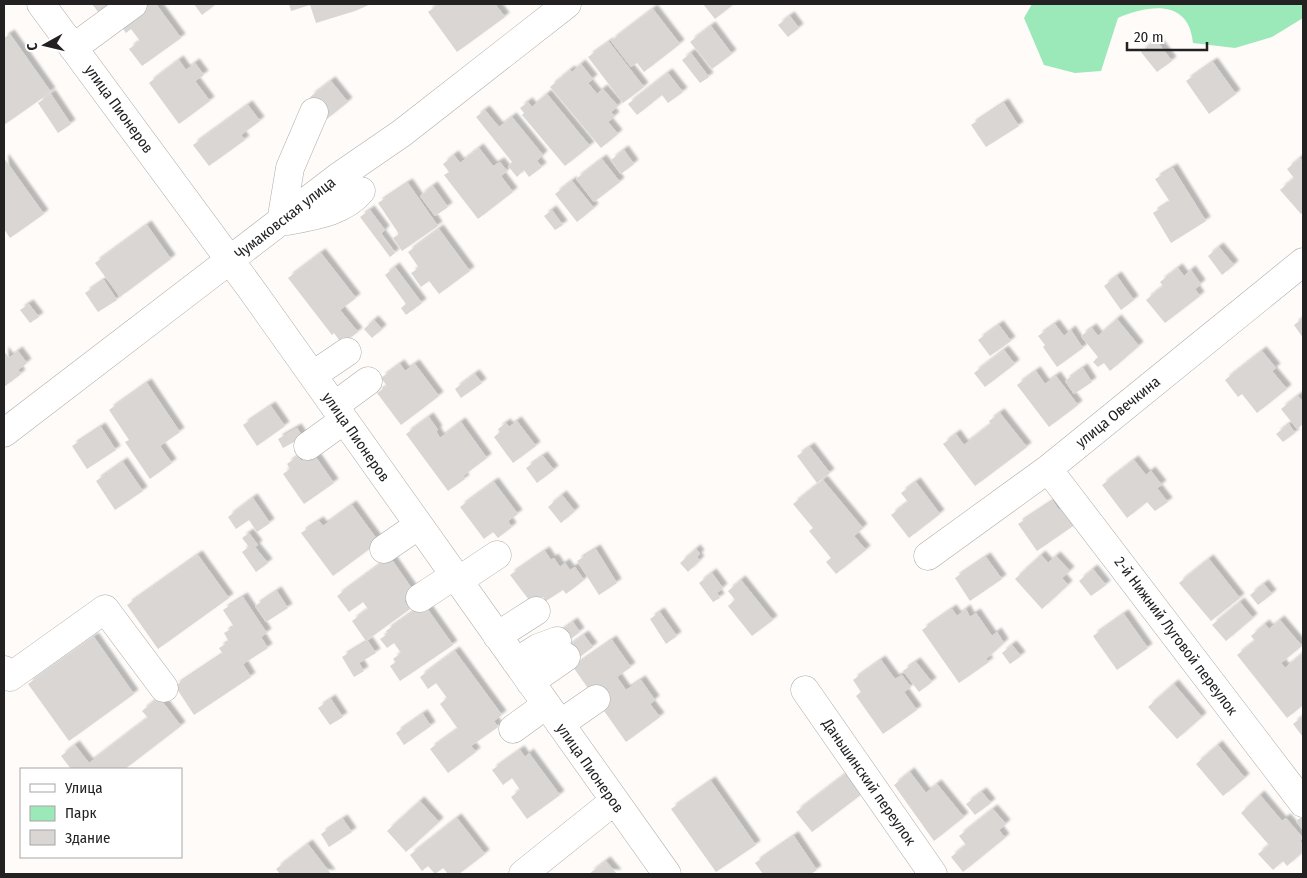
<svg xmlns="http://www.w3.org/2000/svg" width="1307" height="878" font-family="'Fira Sans Condensed',sans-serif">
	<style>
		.green { fill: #9be8b8 }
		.building { fill: #d9d6d3; filter: url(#shadow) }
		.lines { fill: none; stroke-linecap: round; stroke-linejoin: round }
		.minor-casing { stroke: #afacaa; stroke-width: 29 }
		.minor { stroke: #fff; stroke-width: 28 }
		.labels { text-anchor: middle; stroke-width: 5; stroke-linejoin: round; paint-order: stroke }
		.street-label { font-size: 15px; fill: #232121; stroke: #fff }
	</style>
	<defs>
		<filter id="shadow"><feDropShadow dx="4.5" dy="-4.5" stdDeviation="1" flood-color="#0004"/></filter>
	</defs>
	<rect width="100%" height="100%" fill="#fefbf9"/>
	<!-- green -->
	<path class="green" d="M1032,4H1303V18L1272,37L1235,48L1193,43C1189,0 1151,4 1118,18L1101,71L1075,73L1044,65L1024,18Z"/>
	<!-- building -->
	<path class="building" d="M92,4H129L105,21Z
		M145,4H156L181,38L142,66L129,49L140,41L131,29L126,33L119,23Z
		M194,4H216L202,15Z
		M289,4H371L355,11L316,23L310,5L291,11Z
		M434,4H495L505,17L457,52L428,12L436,6Z
		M703,4H734L715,19Z
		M653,9L680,44L644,72L637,63L631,67L611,41Z
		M790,16L799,28L788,37L778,25Z
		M711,26L732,54L712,69L690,42Z
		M10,34L51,92L4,125V38Z
		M1156,40L1172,61L1157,72L1141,52Z
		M609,42L644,87L623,103L588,57Z
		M691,53L709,77L700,83L682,60Z
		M179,60L186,70L195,63L204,75L195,81L210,101L179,124L149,83Z
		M1213,62L1236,94L1209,114L1186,81Z
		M581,64L593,79L588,83L597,94L603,89L618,106L611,112L615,116L608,122L618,134L601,148L550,87L570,70L572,72Z
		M668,73L683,92L668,103L662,95L637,115L628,104Z
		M331,81L348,102L327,119L310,97Z
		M51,94L71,124L58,133L38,103Z
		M547,94L590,146L565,166L522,115L524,113L520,108L528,102L532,107Z
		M1004,103L1019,126L986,147L971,125Z
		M248,105L260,121L241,135L245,140L209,166L193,145Z
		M485,110L499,127L512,117L543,155L537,161L542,167L529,177L524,170L517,177L508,166L512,162L476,117Z
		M479,148L493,166L500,162L507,171L501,176L513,192L478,219L444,175L449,172L443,164L454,155L460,163Z
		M624,150L634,164L621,174L611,160Z
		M4,158L44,214L10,238L4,229Z
		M1300,158L1303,161V213L1301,214L1280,190L1294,178L1287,169Z
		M602,159L620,182L594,202L576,179Z
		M1173,168L1206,221L1171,243L1153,213L1170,202L1155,179Z
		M572,181L594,208L577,222L555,194Z
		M408,183L438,226L402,251L393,238L399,234L378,203Z
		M433,186L448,207L435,216L420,196Z
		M370,210L385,230L381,234L395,253L390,257L360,217Z
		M552,210L563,225L555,230L544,216Z
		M147,225L171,259L120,297L95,263Z
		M439,229L470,271L439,294L429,281L421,287L411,273L419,268L408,252Z
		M1219,247L1234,265L1222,275L1208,256Z
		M321,253L356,298L340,310L358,332L342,344L334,333L332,335L288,278Z
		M395,267L422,303L406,315L401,308L406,304L385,275Z
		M1178,268L1184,276L1191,270L1201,284L1195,289L1200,296L1165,323L1146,300L1163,286L1160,282Z
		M1117,276L1134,300L1121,310L1104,286Z
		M104,280L117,300L98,312L85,293Z
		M29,304L39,317L30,323L20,310Z
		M1303,318V338L1294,325Z
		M1117,319L1139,346L1110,371L1104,363L1098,367L1093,362L1098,357L1081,336L1092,328L1098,336Z
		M374,320L382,329L372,338L364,329Z
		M1055,324L1064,336L1071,330L1083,348L1057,367L1043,347L1045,345L1038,336Z
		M999,325L1011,341L990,356L978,340Z
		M1004,350L1015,364L985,387L974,373Z
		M4,351L9,358L18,351L27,363L18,370L21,374L4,387Z
		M1262,351L1276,368L1272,371L1287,389L1257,413L1242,394L1238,397L1225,380Z
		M400,364L405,371L415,364L439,396L401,425L377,393L387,386L381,378Z
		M1083,368L1092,382L1074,394L1065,381Z
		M1036,371L1045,384L1056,376L1078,405L1049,427L1017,385Z
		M475,374L482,383L461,398L455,389Z
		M147,383L180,432L160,446L172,463L150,479L125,442L129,440L109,410Z
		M1298,396L1303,402V424L1297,429L1281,409Z
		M271,406L285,426L257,446L243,425Z
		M1000,413L1027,447L975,486L943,444L956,434L964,445L991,424L989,421Z
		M429,417L438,430L436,431L440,438L461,422L487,458L463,476L465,479L448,491L406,434Z
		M517,421L536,446L513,463L494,437L500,432L498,429L506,423L509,427Z
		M1289,424L1295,433L1283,442L1276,434Z
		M101,427L116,450L87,469L72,446Z
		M297,428L303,437L283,448L278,439Z
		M810,447L830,473L817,483L797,456Z
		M313,453L334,483L304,504L283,474L290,469L287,464L298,456L301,461Z
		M543,456L554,470L537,483L526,468Z
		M1134,460L1146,475L1151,471L1162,485L1157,488L1168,502L1155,511L1147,502L1127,518L1102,485Z
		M123,462L143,491L115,510L96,481Z
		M823,480L863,528L854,536L866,550L836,574L826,562L831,558L809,531L813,528L793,504Z
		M494,482L518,514L508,521L512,527L498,538L493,532L484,539L460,507Z
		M916,482L940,514L909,538L891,515L908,502L901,493Z
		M562,495L575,511L561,523L548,507Z
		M253,498L270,523L257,532L249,520L236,529L228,517Z
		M1053,501L1059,510L1064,507L1076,524L1037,551L1018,524Z
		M352,505L379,542L333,576L301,533L319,521L323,526Z
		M249,533L258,545L255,547L268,563L256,572L242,552L249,547L242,538Z
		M596,549L617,583L599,595L577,561Z
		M696,549L700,554L697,557L700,560L688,572L680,563Z
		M545,551L551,560L554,558L560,567L565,563L570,570L575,567L584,580L566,594L563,590L546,601L543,597L532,604L510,575Z
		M198,555L229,598L158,649L127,605Z
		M1041,555L1048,563L1056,556L1070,571L1062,578L1068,585L1042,609L1015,579Z
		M390,557L415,593L404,601L410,609L366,641L352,621L368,609L363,602L349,612L337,596Z
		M986,557L1002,579L970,601L955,578Z
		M1209,559L1240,598L1211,621L1179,583Z
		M1093,569L1106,585L1091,596L1079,581Z
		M712,573L723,588L717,593L720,598L713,602L699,583Z
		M741,580L773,620L752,636L728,606L735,600L728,591Z
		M1264,584L1272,594L1258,605L1250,595Z
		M277,591L288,608L266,622L255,606Z
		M243,597L267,633L261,637L268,648L243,664L251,677L194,715L175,686L223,654L219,648L229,642L224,633L234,627L223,610Z
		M1240,602L1253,618L1226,641L1212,625Z
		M424,604L453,645L400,681L390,666L396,662L393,659L401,653L394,643L387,648L380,639L388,634L386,631Z
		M952,609L957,616L966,609L970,617L976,613L992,636L997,632L1004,643L986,659L989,662L959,683L922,630Z
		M660,612L677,636L666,644L650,619Z
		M1124,614L1148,648L1117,670L1093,636Z
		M1280,620L1302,646L1281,663L1285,668L1303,653V708L1302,706L1287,718L1237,655L1255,641L1251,636L1265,624L1269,629Z
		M573,622L580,632L561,646L554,636Z
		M584,635L593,647L570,664L562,651Z
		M94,637L134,694L69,741L28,684Z
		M612,640L631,667L617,677L626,690L641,680L655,700L650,704L660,717L626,742L573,667Z
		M368,641L376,653L359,663L364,671L354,677L342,657Z
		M1012,645L1021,656L1010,664L1002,653Z
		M455,651L502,715L494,721L498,727L471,746L476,752L448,773L430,749L458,729L440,704L447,698L436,683L428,689L420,677Z
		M881,660L895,679L902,675L911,687L904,692L917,710L883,734L856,696L861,692L853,680Z
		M916,662L932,682L919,692L903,671Z
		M1174,684L1202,717L1177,739L1148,707Z
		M159,697L181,726L125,769H71L61,756L75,745L89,763L148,718L142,711Z
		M331,699L343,717L330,725L318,708Z
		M423,714L431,726L404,745L396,733Z
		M1303,716V737L1293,724Z
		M1218,745L1245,778L1223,796L1196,764Z
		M520,750L525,757L529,753L560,795L527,819L511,797L520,790L512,778L503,785L492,770Z
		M910,772L926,793L937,784L964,817L934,841L894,785Z
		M847,773L862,794L812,832L796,812Z
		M711,781L756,845L716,872L671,809Z
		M982,792L991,803L975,815L966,804Z
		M1260,795L1282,821L1286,818L1303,838L1300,841L1303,845V852L1287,866L1283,861L1273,870L1258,854L1269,845L1241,813Z
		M420,801L439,822L406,852L387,831Z
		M993,809L1006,824L999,830L1005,838L963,872L951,857L966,845L959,836Z
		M1303,816V830L1296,821Z
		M457,818L485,854L459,874H448L443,868L435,874L428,866L422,871L410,855Z
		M343,819L352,832L329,847L321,834Z
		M794,836L817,870L811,874H763L755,863Z
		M308,844L331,874H280L276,869Z
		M606,861L617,874H589Z"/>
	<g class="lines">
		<!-- minor casing -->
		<g class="minor-casing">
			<path id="minor" d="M41,4L254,293L667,874
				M73,48L133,4
				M287,221C313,216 344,212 361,191
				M281,222L290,168L314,112
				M313,375L347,352
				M334,406L368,381
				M4,433L338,177L402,133L567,4
				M308,446L344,420
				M1048,469L1303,803
				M384,549L419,525
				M928,556L1048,469L1303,262
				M458,581L497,555
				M420,598L455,575
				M497,636L536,611
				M516,662L538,648L557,641
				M4,670L10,677L105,609L164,688
				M530,682L566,657
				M805,690L933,874
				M560,724L596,699
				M513,729L546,705
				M523,874L614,801"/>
		</g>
		<!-- minor -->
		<use href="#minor" class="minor"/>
	</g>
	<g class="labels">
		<!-- street labels -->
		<g class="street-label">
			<text transform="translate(119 109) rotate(54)" y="5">улица Пионеров</text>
			<text transform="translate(285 218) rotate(-38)" y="5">Чумаковская улица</text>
			<text transform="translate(1118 412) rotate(-39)" y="5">улица Овечкина</text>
			<text transform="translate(356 437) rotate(55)" y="5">улица Пионеров</text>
			<text transform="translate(1176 636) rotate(53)" y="5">2-й Нижний Луговой переулок</text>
			<text transform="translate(590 768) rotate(55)" y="5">улица Пионеров</text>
			<text transform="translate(869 782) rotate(55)" y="5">Даньшинский переулок</text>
		</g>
	</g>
	<!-- border -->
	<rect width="1307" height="878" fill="none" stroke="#232121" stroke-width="10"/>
	<!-- legend -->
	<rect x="20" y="768" width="162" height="90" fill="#ffffff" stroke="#a7a6a6"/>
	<rect x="30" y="784" width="25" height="8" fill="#ffffff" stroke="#a7a6a6"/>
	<text x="65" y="793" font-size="15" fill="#232121">Улица</text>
	<rect x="30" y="806" width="25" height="15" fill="#9be8b8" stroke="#a7a6a6"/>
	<text x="65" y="818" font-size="15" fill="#232121">Парк</text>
	<rect x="30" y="830" width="25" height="15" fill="#d9d6d3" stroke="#a7a6a6"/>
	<text x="65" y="843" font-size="15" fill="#232121">Здание</text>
	<!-- north arrow -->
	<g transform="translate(45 45) rotate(262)" stroke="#ffffff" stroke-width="4" paint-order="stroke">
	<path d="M0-4L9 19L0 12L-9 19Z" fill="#232121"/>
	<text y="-8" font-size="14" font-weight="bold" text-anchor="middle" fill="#232121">С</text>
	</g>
	<!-- scale -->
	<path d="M1127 42v8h80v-8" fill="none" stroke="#232121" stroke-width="2.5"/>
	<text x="1134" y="42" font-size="15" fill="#232121" stroke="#ffffff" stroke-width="4" paint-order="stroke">20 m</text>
</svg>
